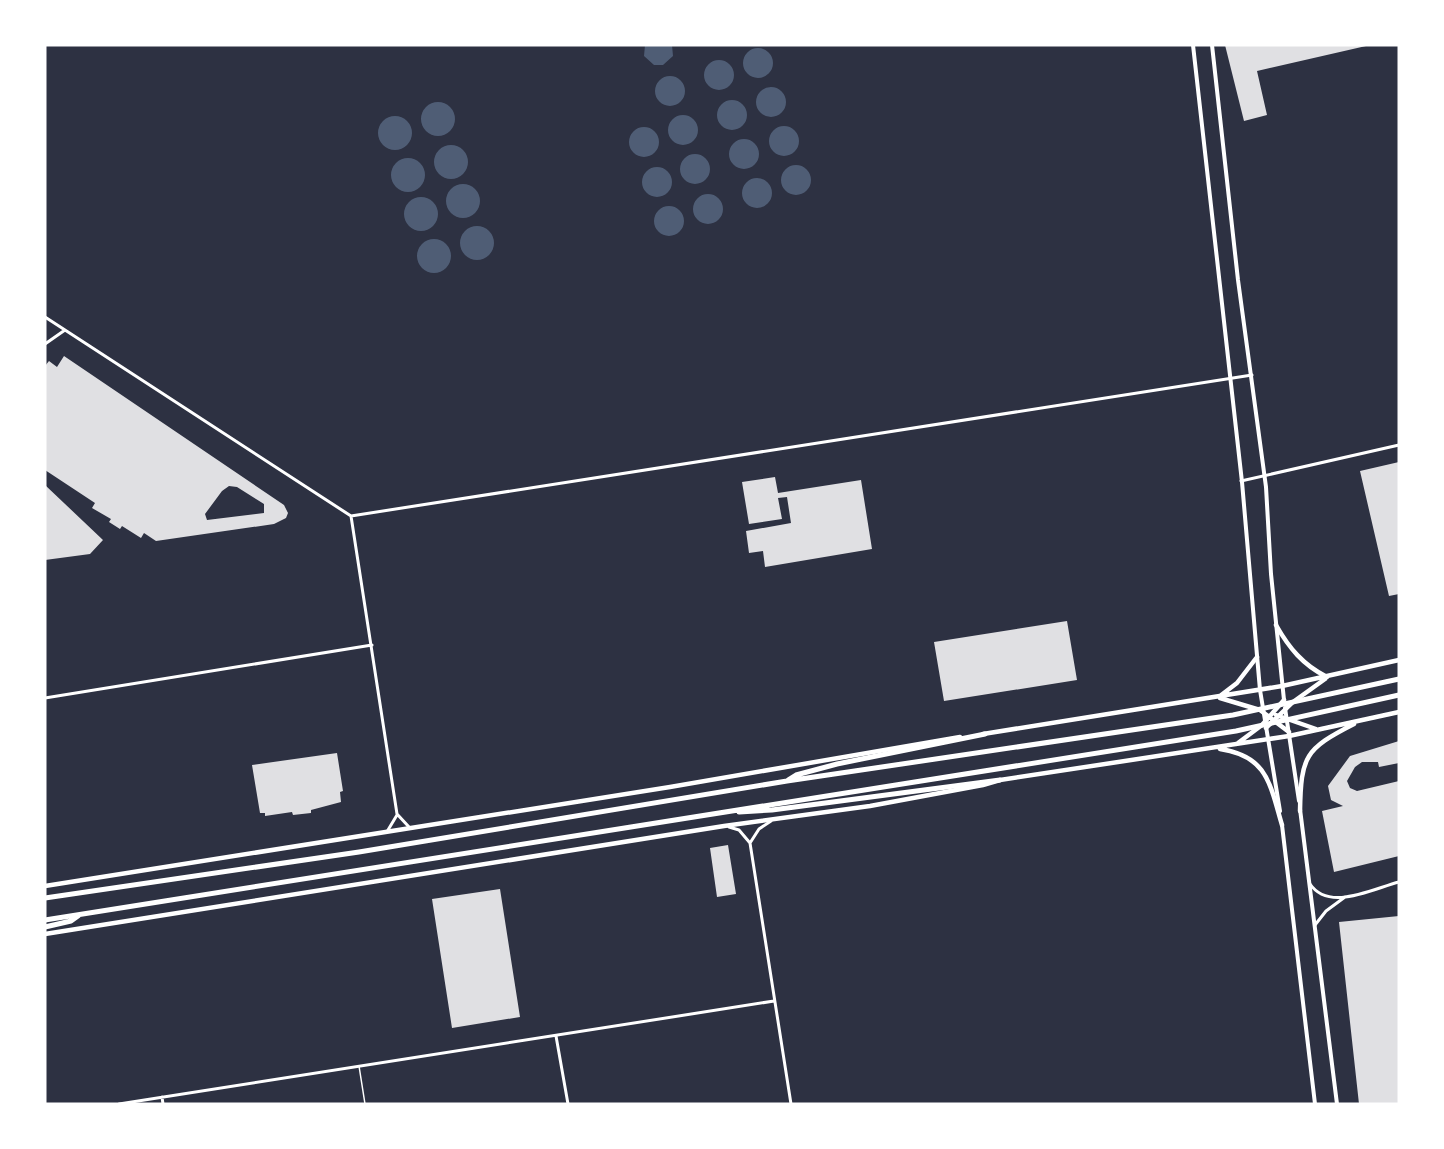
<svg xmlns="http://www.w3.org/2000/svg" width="1444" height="1149" font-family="Poppins,sans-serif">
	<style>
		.water { fill: #4f5d75 }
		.building { fill: #e0e0e3; fill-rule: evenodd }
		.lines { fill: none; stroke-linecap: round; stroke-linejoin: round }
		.service { stroke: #fff; stroke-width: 1.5 }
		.minor { stroke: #fff; stroke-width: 3 }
		.secondary { stroke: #fff; stroke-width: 4 }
		.primary { stroke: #fff; stroke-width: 4.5 }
		.motorway { stroke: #fff; stroke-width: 5 }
	</style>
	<rect width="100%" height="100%" fill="#2d3142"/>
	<!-- water -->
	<path class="water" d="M645,45H672L673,56L663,65H654L644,56Z
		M743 63a15 15 0 1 1 30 0a15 15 0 1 1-30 0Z
		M704 75a15 15 0 1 1 30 0a15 15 0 1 1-30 0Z
		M655 91a15 15 0 1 1 30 0a15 15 0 1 1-30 0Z
		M756 102a15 15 0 1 1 30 0a15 15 0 1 1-30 0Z
		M717 115a15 15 0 1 1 30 0a15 15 0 1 1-30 0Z
		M421 119a17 17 0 1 1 34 0a17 17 0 1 1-34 0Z
		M668 130a15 15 0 1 1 30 0a15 15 0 1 1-30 0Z
		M378 133a17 17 0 1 1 34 0a17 17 0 1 1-34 0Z
		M769 141a15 15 0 1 1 30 0a15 15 0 1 1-30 0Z
		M629 142a15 15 0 1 1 30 0a15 15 0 1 1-30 0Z
		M729 154a15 15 0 1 1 30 0a15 15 0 1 1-30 0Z
		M434 162a17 17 0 1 1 34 0a17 17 0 1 1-34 0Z
		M680 169a15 15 0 1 1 30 0a15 15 0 1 1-30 0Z
		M391 175a17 17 0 1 1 34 0a17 17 0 1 1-34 0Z
		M781 180a15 15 0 1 1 30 0a15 15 0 1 1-30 0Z
		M642 182a15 15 0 1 1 30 0a15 15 0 1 1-30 0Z
		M742 193a15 15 0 1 1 30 0a15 15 0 1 1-30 0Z
		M446 201a17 17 0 1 1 34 0a17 17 0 1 1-34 0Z
		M693 209a15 15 0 1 1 30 0a15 15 0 1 1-30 0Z
		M404 214a17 17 0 1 1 34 0a17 17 0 1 1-34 0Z
		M654 221a15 15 0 1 1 30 0a15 15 0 1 1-30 0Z
		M460 243a17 17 0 1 1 34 0a17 17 0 1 1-34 0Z
		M417 256a17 17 0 1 1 34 0a17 17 0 1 1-34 0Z"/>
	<!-- building -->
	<path class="building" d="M1225,45H1366V46L1257,71L1267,115L1244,121Z
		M64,356L284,505L288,513L286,518L274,524L156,541L144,533L141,538L122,526L120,529L109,522L111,519L92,508L95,503L45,470V366L49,361L57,367ZM229,486L237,487L264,504V513L207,520L205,514L222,491Z
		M1399,462V594L1389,596L1360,471Z
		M775,477L778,493L861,480L872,549L765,567L763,551L749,553L746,531L791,523L787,497L778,498L782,519L749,524L742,482Z
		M45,485L103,540L90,554L45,560Z
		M1067,621L1077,680L944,701L934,642Z
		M1399,741V763L1379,767L1378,762H1362L1355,767L1347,781L1350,788L1357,791L1399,781V856L1334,872L1322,811L1343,806L1331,800L1328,786L1350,756Z
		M337,753L343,791L340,792L341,802L311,810V813L293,815L292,812L265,816V813H260L252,765Z
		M728,845L736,894L717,897L710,848Z
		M500,889L520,1017L452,1028L432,899Z
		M1399,916V1103L1359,1104L1339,922Z"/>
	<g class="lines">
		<!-- service -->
		<path class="service" d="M359,1066L365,1104"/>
		<!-- minor -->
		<path class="minor" d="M45,317L351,516L1252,375
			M45,344L65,330
			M1241,481L1399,445
			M351,516L397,814L409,827
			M45,698L372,645
			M729,827L739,830L750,843L791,1104
			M388,830L397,815
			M750,843L759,829L771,821
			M1310,884C1329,912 1372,889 1399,882
			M1315,925L1326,911L1345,897
			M556,1036L568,1104
			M162,1097L163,1104
			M119,1104L774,1001"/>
		<!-- secondary -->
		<path class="secondary" d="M1193,45L1242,482L1260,690L1280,811
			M1212,45L1238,280L1266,487L1271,574L1284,700
			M1285,708L1299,801
			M1300,809L1337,1104
			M1282,825L1315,1104"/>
		<!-- primary -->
		<path class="primary" d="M1276,625C1289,648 1303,665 1327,677
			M1220,696L1237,683L1257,657
			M1220,698L1260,710L1289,732
			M1276,715L1316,729
			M1266,728L1293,702L1325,679
			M983,734L1282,686L1399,660
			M1238,743L1262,725L1284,700
			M1220,749C1268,756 1270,785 1282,825
			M1300,811C1301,756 1305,749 1354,724
			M45,886L670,787L960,737
			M45,934L724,826L870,806L983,785L1000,780L1289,736L1399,712"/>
		<!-- motorway -->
		<path class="motorway" d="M788,780L796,775L837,764L985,734
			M739,812L772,810L1000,780
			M45,898L359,852L787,781L1233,715L1399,679
			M45,920L1236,731L1399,695
			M45,927L71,921L78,916"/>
	</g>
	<!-- border -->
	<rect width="1444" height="1149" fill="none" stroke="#ffffff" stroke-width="93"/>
</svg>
